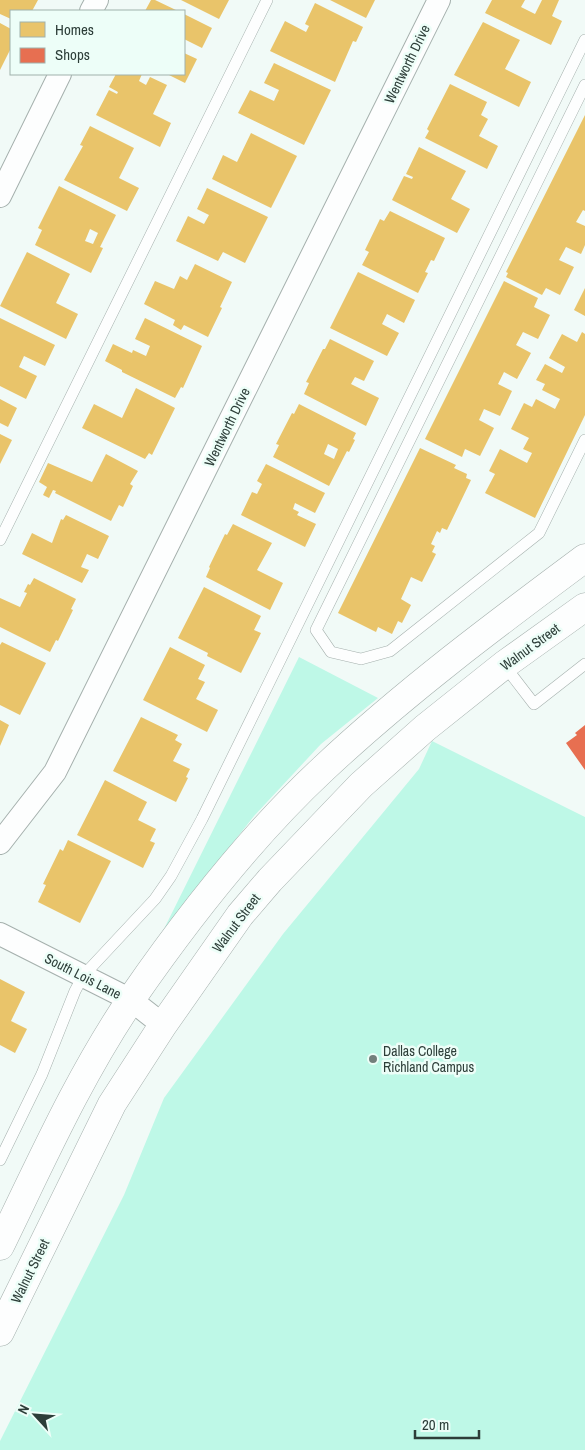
<svg xmlns="http://www.w3.org/2000/svg" width="585" height="1450" font-family="'Archivo Narrow',sans-serif">
	<style>
		.green { fill: #bef8e7 }
		.homes { fill: #e9c46a; fill-rule: evenodd }
		.shops { fill: #e76f51 }
		.lines { fill: none; stroke-linecap: round; stroke-linejoin: round }
		.service-casing { stroke: #a5b0ad; stroke-width: 12 }
		.minor-casing { stroke: #a5b0ad; stroke-width: 24 }
		.secondary-casing { stroke: #a5b0ad; stroke-width: 29 }
		.service { stroke: #fdfefe; stroke-width: 11 }
		.minor { stroke: #fdfefe; stroke-width: 22 }
		.secondary { stroke: #fdfefe; stroke-width: 28 }
		.poi-dot { fill: #72807c; stroke: #edfef8; stroke-width: 2 }
		.labels { text-anchor: middle; stroke-width: 5; stroke-linejoin: round; paint-order: stroke }
		.street-label { font-size: 14px; fill: #2d3e39; stroke: #edfef8 }
		.poi-label { font-size: 14px; fill: #2d3e39; stroke: #edfef8; text-anchor: start }
	</style>
	<rect width="100%" height="100%" fill="#f1faf7"/>
	<!-- green -->
	<path class="green" d="M299,657L378,698L321,744L254,816L162,933Z
		M432,741L585,817V1450H0V1441L124,1195L164,1098L283,934L419,769Z"/>
	<!-- homes -->
	<path class="homes" d="M0,0H38L32,11H11V19L0,14Z
		M151,0H155L178,11H145Z
		M181,0H229L219,19Z
		M330,0H375L366,18Z
		M492,0H525L521,7L535,14L542,0H559L552,16L562,21L551,45L485,13Z
		M315,3L363,27L356,42L353,41L335,82L270,51L285,21L306,32L309,26L305,24Z
		M184,14L212,28L202,48L184,39Z
		M483,22L520,40L505,69L531,82L519,107L454,75Z
		M0,23L11,29V48L0,70Z
		M184,53L197,59L185,83L167,74H184Z
		M274,63L331,90L304,145L238,113L250,90L274,101L279,90L264,83Z
		M116,74H142L139,81L146,85L150,77L167,85L153,114L171,123L160,147L96,115L109,90L117,94L118,92L109,87Z
		M450,84L487,102L481,115L488,119L479,136L498,146L487,169L425,138L429,131L427,129Z
		M585,115V211L583,210L576,222L585,226V245L581,254L566,247L559,260L574,267L560,295L546,288L542,295L506,277L508,273L506,272Z
		M90,126L134,148L119,178L139,188L127,211L64,180L83,146L80,145Z
		M251,133L297,156L271,208L212,179L223,155L237,162Z
		M419,147L466,171L451,199L470,209L457,233L392,200L404,176L412,179L413,177L406,174Z
		M59,186L116,215L100,247L103,248L91,273L35,245L42,230L38,228ZM90,229L98,233L93,244L85,241Z
		M207,188L268,217L245,263L223,252L218,261L176,241L188,216L204,224L209,215L197,209Z
		M390,211L445,238L434,261L431,260L425,272L428,273L418,293L362,265L369,252L365,250L380,219L384,221Z
		M27,252L70,274L56,303L78,314L66,339L0,306Z
		M195,264L232,282L220,307L222,308L208,337L184,325L181,330L173,325L175,320L144,304L155,281L174,289L180,276L187,280Z
		M358,272L415,300L404,323L387,314L382,324L399,333L387,356L330,328Z
		M504,281L538,298L534,307L550,315L538,339L523,332L516,345L531,353L517,379L504,372L498,384L512,391L500,416L484,409L479,420L494,428L480,456L465,449L462,457L425,439Z
		M585,288V316L574,310Z
		M0,318L55,345L45,366L24,356L19,367L37,376L26,399L0,386Z
		M145,318L202,346L183,388L181,387L175,398L122,372V370L105,361L113,344L132,353L133,350L146,356L150,346L135,339Z
		M582,332L585,334V415L535,518L485,493L495,474L489,471L500,449L527,463L532,453L523,449L529,438L511,429L524,403L532,407L536,399L555,409L560,399L542,390L545,384L536,380L545,364L562,373L565,367L549,358L562,334L577,342Z
		M330,339L374,361L364,381L355,377L351,384L379,398L366,426L304,394L309,383L306,382L323,349H325Z
		M136,388L175,408L152,455L149,453L145,459L82,428L94,404L122,418Z
		M0,399L17,408L8,427L0,423Z
		M299,404L356,433L353,439L355,440L349,452L347,451L329,486L273,457L279,445L276,444L292,413L294,414ZM328,444L338,449L334,459L324,454Z
		M0,434L12,440L0,464Z
		M420,448L456,465L454,468L467,474L466,478L471,480L447,530L442,528L440,533L437,531L431,544L435,546L432,552L436,554L422,582L411,577L401,599L411,605L402,623L398,621L392,634L378,627L376,632L338,613Z
		M106,454L138,471L130,484L133,486L123,507L119,505L111,521L55,493L56,491L53,490L49,498L43,495L47,487L39,482L48,463L92,482Z
		M266,464L325,493L315,513L295,503L293,509L299,512L297,515L316,524L305,547L241,515L252,492L257,494L262,484L257,481Z
		M66,515L109,536L98,559L87,554L81,567L89,570L82,583L22,554L32,533L52,543L61,519L63,520Z
		M233,524L272,543L257,570L283,583L270,610L206,577L210,568L209,567L225,534L227,535Z
		M34,578L76,599L71,609L73,610L58,641L56,640L50,652L0,627V598L20,607L27,593L24,592L28,584L30,585Z
		M204,587L261,616L254,630L261,633L241,673L207,656L208,653L178,638Z
		M2,642L46,663L20,715L0,705V645Z
		M170,647L205,665L198,679L205,682L196,699L218,710L207,732L143,700Z
		M141,717L178,735L175,740L182,744L173,761L190,769L186,777L188,778L176,802L113,771Z
		M0,720L9,725L0,746Z
		M105,780L147,802L138,820L156,829L150,841L155,843L143,868L77,835Z
		M68,840L111,861L80,923L38,902L46,885L43,884L60,849L63,851Z
		M0,979L25,992L11,1021L27,1029L15,1053L0,1045Z"/>
	<!-- shops -->
	<path class="shops" d="M585,725V770L566,743L577,735L575,733Z"/>
	<g class="lines">
		<!-- service casing -->
		<g class="service-casing">
			<path id="service" d="M585,85L316,630L331,652L361,659L390,651L539,533L585,440
				M0,540L267,0
				M504,665L534,704L585,664
				M0,1160L42,1074L75,991L83,976L155,899L171,876L202,819L585,40"/>
		</g>
		<!-- minor casing -->
		<g class="minor-casing">
			<path id="minor" d="M91,11L97,0
				M0,196L60,74
				M0,843L55,772L439,0
				M0,934L131,1000L163,1025"/>
		</g>
		<!-- secondary casing -->
		<g class="secondary-casing">
			<path id="secondary" d="M0,1246C41,1162 79,1076 132,998C188,917 250,837 323,769C405,692 495,625 585,558
				M0,1332L112,1104L163,1025L240,915L270,880L361,785L425,728L504,665L585,607"/>
		</g>
		<!-- service -->
		<use href="#service" class="service"/>
		<!-- minor -->
		<use href="#minor" class="minor"/>
		<!-- secondary -->
		<use href="#secondary" class="secondary"/>
	</g>
	<!-- markers -->
	<circle class="poi-dot" cx="373" cy="1059" r="5"/>
	<g class="labels">
		<!-- street labels -->
		<g class="street-label">
			<text transform="translate(407 64) rotate(-64)" y="5">Wentworth Drive</text>
			<text transform="translate(227 427) rotate(-64)" y="5">Wentworth Drive</text>
			<text transform="translate(530 647) rotate(-36)" y="5">Walnut Street</text>
			<text transform="translate(236 923) rotate(-53)" y="5">Walnut Street</text>
			<text transform="translate(83 976) rotate(27)" y="5">South Lois Lane</text>
			<text transform="translate(30 1271) rotate(-64)" y="5">Walnut Street</text>
		</g>
		<!-- poi labels -->
		<g class="poi-label">
			<text x="383" y="1056">Dallas College<tspan x="383" dy="16">Richland Campus</tspan></text>
		</g>
	</g>
	<!-- legend -->
	<rect x="10" y="10" width="175" height="65" fill="#edfef8" stroke="#a0b1ac"/>
	<rect x="20" y="22" width="25" height="15" fill="#e9c46a" stroke="#a0b1ac"/>
	<text x="55" y="35" font-size="15" fill="#2d3e39">Homes</text>
	<rect x="20" y="48" width="25" height="15" fill="#e76f51" stroke="#a0b1ac"/>
	<text x="55" y="60" font-size="15" fill="#2d3e39">Shops</text>
	<!-- north arrow -->
	<g transform="translate(35 1415) rotate(296)" stroke="#edfef8" stroke-width="4" paint-order="stroke">
	<path d="M0-4L9 19L0 12L-9 19Z" fill="#2d3e39"/>
	<text y="-8" font-size="14" font-weight="bold" text-anchor="middle" fill="#2d3e39">N</text>
	</g>
	<!-- scale -->
	<path d="M415 1430v8h64v-8" fill="none" stroke="#2d3e39" stroke-width="2.5"/>
	<text x="422" y="1430" font-size="15" fill="#2d3e39" stroke="#edfef8" stroke-width="4" paint-order="stroke">20 m</text>
</svg>
